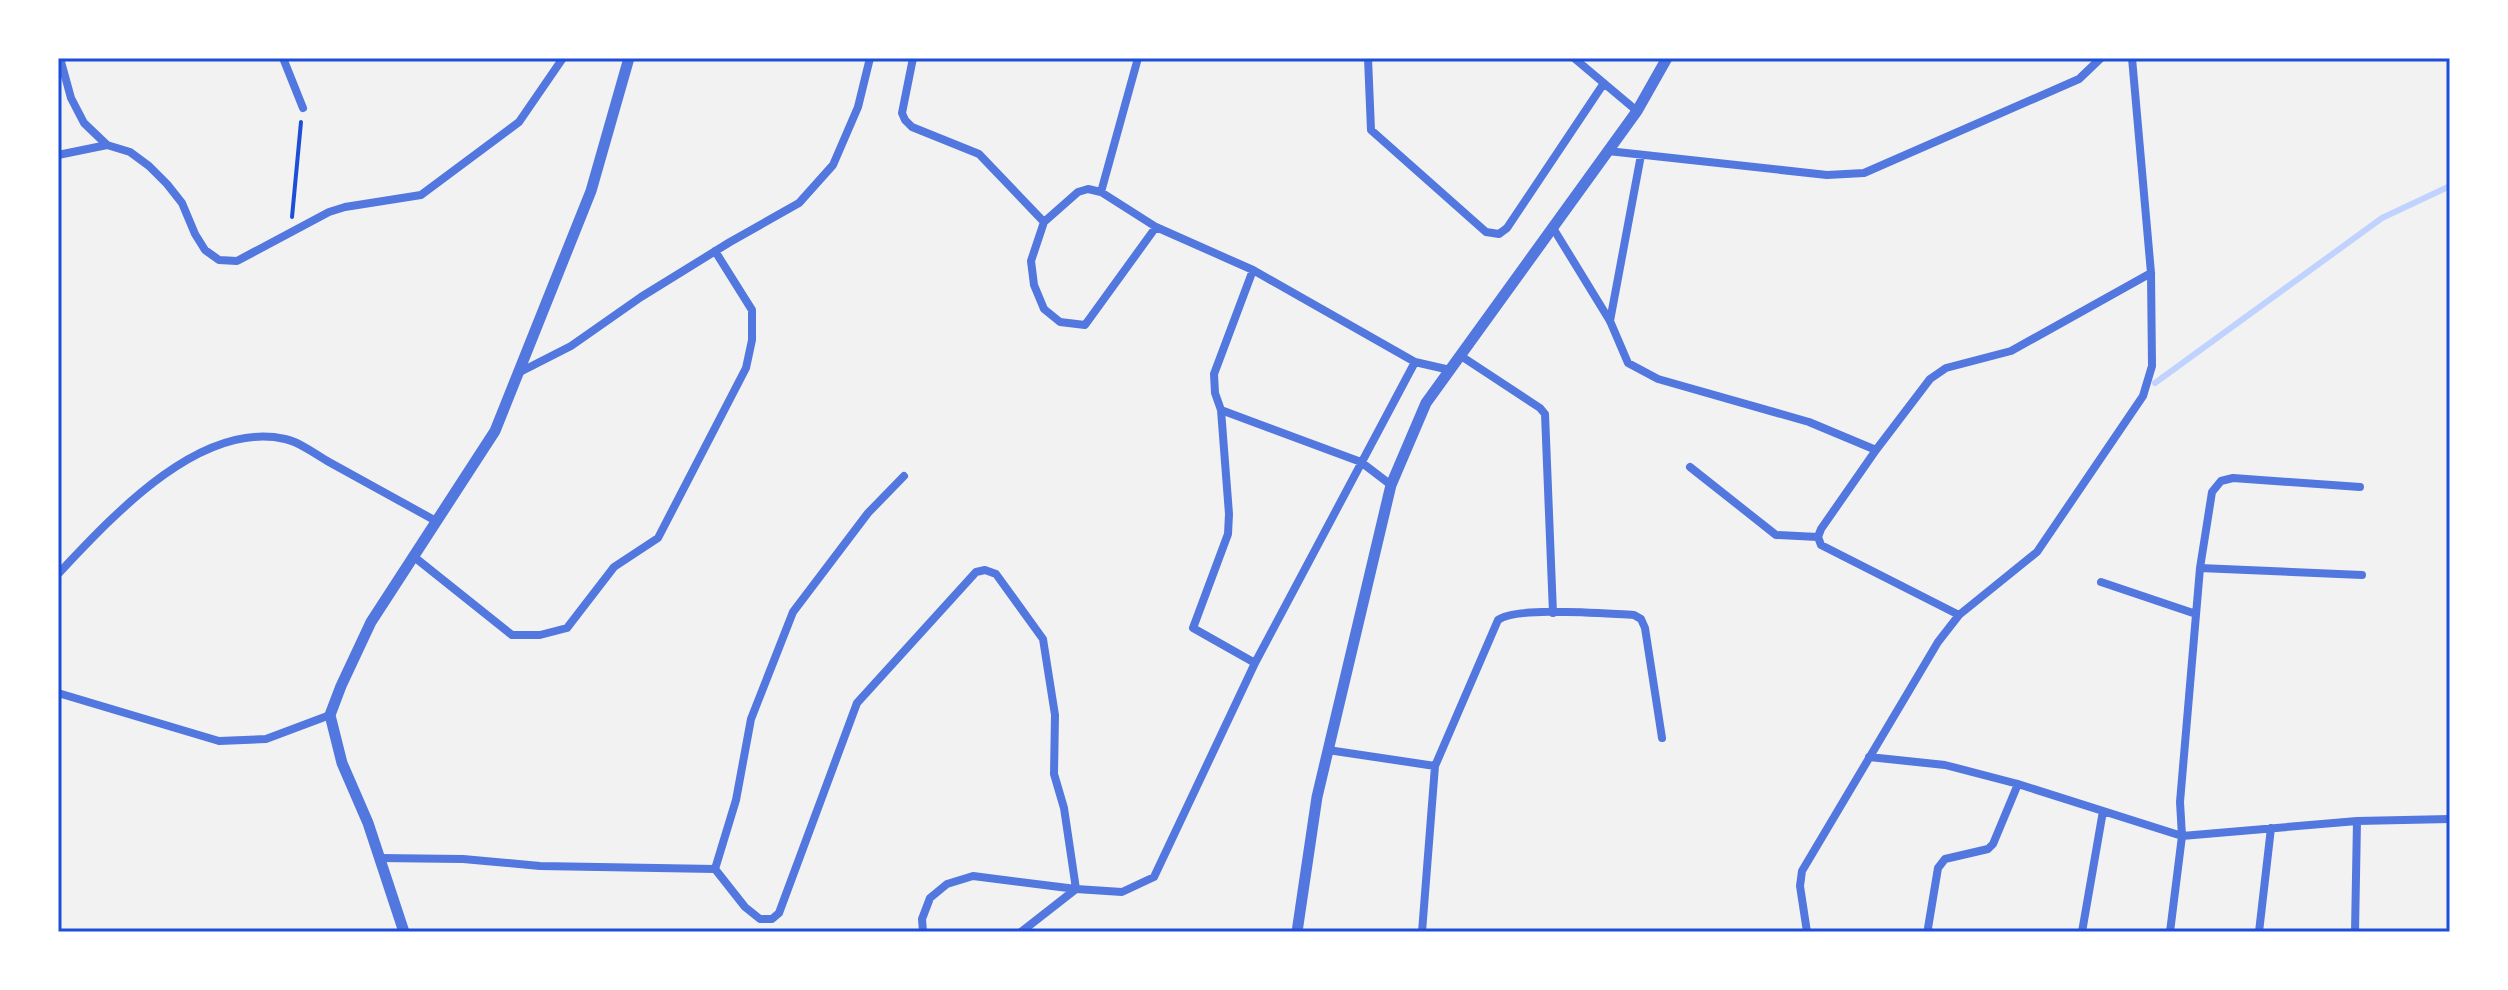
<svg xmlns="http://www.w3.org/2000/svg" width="2508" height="990" font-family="'Alegreya Sans',sans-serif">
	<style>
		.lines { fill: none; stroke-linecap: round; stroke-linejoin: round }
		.stream { stroke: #bfd3fe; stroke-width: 6 }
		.path { stroke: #1d4ed8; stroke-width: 4 }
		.minor { stroke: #5277de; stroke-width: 8 }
		.tertiary { stroke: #5277de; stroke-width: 11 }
		.neatline { fill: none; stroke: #1d4ed8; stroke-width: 3 }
	</style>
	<rect width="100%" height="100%" fill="#f2f2f2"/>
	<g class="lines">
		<!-- stream -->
		<path class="stream" d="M2155,383L2382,218L2450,186"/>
		<!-- path -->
		<path class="path" d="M292,217L301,122"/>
		<!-- minor -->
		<path class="minor" d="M60,58L71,98L84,123L107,145L130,152L149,166L167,184L182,203L195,234L205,250L219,260L237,261L329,212L345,207L421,195L519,122L563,58
			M283,58L303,108
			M913,58L902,113L905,120L912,127L979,154L1044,222
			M1368,58L1371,130L1486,232L1499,234L1507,228L1604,83
			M1574,58L1637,111
			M1608,151L1827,175L1864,173L2079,79L2101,58
			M58,155L107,145
			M1101,192L1138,58
			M1156,227L1085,325L1060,322L1044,309L1034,285L1031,261L1044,222L1078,192L1088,189L1101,192L1156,227L1253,270L1415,362L1450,370
			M1553,228L1610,321L1628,363L1658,379L1809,422L1876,450
			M1253,270L1214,374L1215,393L1221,410L1229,514L1228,534L1193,628L1255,663
			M1610,321L1641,155
			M1461,356L1540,408L1545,414L1553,613
			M518,373L571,346L641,297L730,242L799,203L833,165L858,107L870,58
			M1221,410L1361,462L1391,485
			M1690,467L1776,535L1818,537
			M413,556L512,635H540L567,628L614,567L658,538L746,368L752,340V310L715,251
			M2200,568L2362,575
			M58,574C111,518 199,420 285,439C300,442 315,454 329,462C364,481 400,501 436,521
			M2101,582L2196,614
			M1959,615L1821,545L1818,537L1821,529L1876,450L1930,379L1946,368L2011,351L2151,273
			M58,693L219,741L266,739L330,715
			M1328,750L1435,766
			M1869,757L1945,765L2018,784L2182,836L2357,821L2450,819
			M379,858L463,859L540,866L715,869L736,800L751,719L793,612L868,513L904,476
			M715,869L745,907L760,919H772L779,913L857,703L976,572L985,570L996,574L1043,639L1055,715L1054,774L1064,808L1076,889L973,876L947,884L930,898L922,919L923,932
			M1021,932L1076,889L1122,892L1154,877L1255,663L1415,362
			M1422,932L1435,766L1498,620C1516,606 1607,614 1634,615L1641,619L1645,628L1662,738
			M1807,932L1800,886L1802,871L1938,642L1959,615L2037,552L2143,396L2152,366L2151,273L2132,58
			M1929,932L1928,928L1938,868L1945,859L1988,849L1993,844L2018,784
			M2082,932L2103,811
			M2170,932L2182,836L2180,802L2200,568L2212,492L2221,481L2233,478L2360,487
			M2259,932L2271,828
			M2355,932L2357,821"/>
		<!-- tertiary -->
		<path class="tertiary" d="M404,932L368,823L342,763L330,715L341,686L371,622L495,431L591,191L629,58
			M1297,932L1317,797L1391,485L1426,403L1637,111L1667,58"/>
	</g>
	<!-- border -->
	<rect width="2508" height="990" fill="none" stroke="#ffffff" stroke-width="120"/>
	<rect x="60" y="60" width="2388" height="870" class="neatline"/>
</svg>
